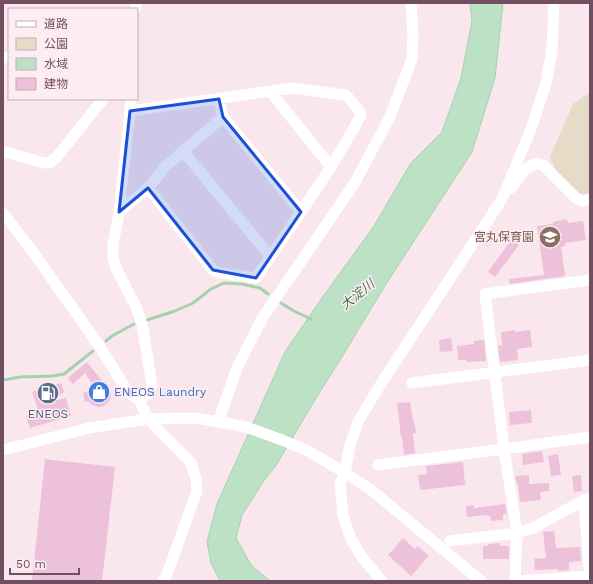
<svg xmlns="http://www.w3.org/2000/svg" width="593" height="584" font-family="'Work Sans','Noto Sans JP',sans-serif">
	<style>
		.green { fill: #e6dbc7 }
		.water { fill: #bde1c5; stroke: #a5d2ae }
		.lines { fill: none; stroke-linecap: round; stroke-linejoin: round }
		.stream { stroke: #a5d2ae; stroke-width: 3 }
		.building { fill: #ecc1d9 }
		.minor { stroke: #fff; stroke-width: 11 }
		.marked { fill: #1d4ed8; fill-opacity: 0.2; stroke: #1d4ed8; stroke-width: 3; stroke-linejoin: round }
		.labels { text-anchor: middle; stroke-width: 3; stroke-linejoin: round; paint-order: stroke }
		.education-label { font-size: 12px; fill: #785e54; stroke: #fdedf2; text-anchor: end }
		.shop-label { font-size: 12px; fill: #366cbe; stroke: #fdedf2; text-anchor: start }
		.service-label { font-size: 12px; fill: #4e5e75; stroke: #fdedf2 }
		.water-label { font-size: 13px; font-style: italic; fill: #43744e; stroke: #fdedf2 }
	</style>
	<rect width="100%" height="100%" fill="#fae7ed"/>
	<!-- green -->
	<path class="green" d="M590,92V193L577,196L559,178L550,157L573,104Z"/>
	<!-- water -->
	<path class="water" d="M470,3H503L495,78L472,152L386,284L340,360L313,403L275,467L265,479L242,515L236,538L251,565L270,581H220L211,563L207,542L217,504L285,352L322,298L374,226L411,163L442,132L461,78L472,21Z"/>
	<g class="lines">
		<!-- stream -->
		<path class="stream" d="M281,303L294,311L311,319
			M147,320L175,311L193,303L211,289L224,283L242,284L260,288L268,294
			M106,341L112,336L134,324
			M3,380L20,377L53,376L64,374L93,351"/>
	</g>
	<!-- building -->
	<path class="building" d="M567,219L568,223L583,221L586,240L565,243V246L561,247L565,276L510,284L509,279L544,275L537,226L553,224V222Z
		M512,239L519,245L495,277L488,272Z
		M515,330V332L530,330L532,347L517,349L518,360L500,362L498,346L502,345L501,332Z
		M451,338L453,351L440,352L439,340Z
		M484,340L486,361L467,362L466,360H458L457,346L474,344V341Z
		M87,362L110,391L111,395L110,400L104,406L99,407L95,406L91,404L88,401L85,402L83,393L87,392L89,388L93,385L85,373L73,384L68,378Z
		M61,383L64,392L53,401L66,398L71,416L30,428L26,416L39,412L32,392Z
		M410,402L413,421H414L416,433H413L415,453L404,455L402,437H401L397,403Z
		M531,410L532,423L510,425L509,412Z
		M542,451L544,462L523,465L522,454Z
		M558,454L561,475L551,476L548,456Z
		M45,459L115,467L102,581H32Z
		M463,462L465,485L420,490L418,475L427,474L426,466Z
		M529,475V484L549,483V491L540,492L541,500L520,502L518,484H517L515,476Z
		M581,475L582,491L574,492L572,476Z
		M505,504L507,514H503V520L491,521L490,516H488L487,515L467,517L466,506L474,505V508Z
		M554,531L556,548L580,547L581,561L569,562V570L559,571L558,569L535,570L534,559L546,558L543,532Z
		M403,538L415,549L418,546L429,556L411,576L388,555Z
		M500,543V546H509V559H483V546H488V544Z"/>
	<g class="lines">
		<!-- minor -->
		<path class="minor" d="M135,9L136,3
			M3,58L9,57
			M270,91L331,167
			M131,99L130,111L119,212L113,245V259L117,270L136,307L142,324L152,385L148,394L139,400
			M219,99L223,117L301,212
			M130,111L292,88L346,95L358,109L361,115C331,172 292,224 256,278L220,273L213,270L148,188
			M183,151L270,256
			M3,152L9,153L44,163H49L56,158L103,99
			M511,188C519,178 528,159 543,165L576,198L582,201L590,199
			M119,212L148,188L165,167L183,151L223,117
			M3,213L36,256L100,347L128,392L139,400L148,419L191,463L196,479L197,491L167,574L163,581
			M412,383L590,360
			M218,422L237,368L263,317L354,184L389,119L412,59L413,33L411,3
			M3,450L89,428L148,419L194,418L225,423L246,427L282,440L306,450L339,469L370,489L481,581
			M378,465L504,449L590,437
			M584,500L590,581
			M450,541L517,533L533,528L584,500L590,498
			M382,581L361,556L350,537L343,515L340,484L345,472L350,445L358,422L377,390L502,199L531,129L546,83L552,50L554,3
			M515,581L517,533L504,449L485,294L590,280
			M520,581L590,576"/>
	</g>
	<!-- marked area -->
	<path class="marked" d="M219,99L223,117L301,212L256,278L213,270L148,188L119,212L130,111Z"/>
	<!-- icons -->
	<defs>
		<g id="school-disc" transform="scale(1.15)"><circle r="9.5" fill="#8d6e63" stroke="#fdedf2"/><path d="M0-5L7-2L0 1L-7-2ZM-4 1L0 2.5L4 1V4Q0 6-4 4Z" fill="#fff"/></g>
		<g id="shop-disc" transform="scale(1.15)"><circle r="9.5" fill="#3f7fe0" stroke="#fdedf2"/><path d="M-5-2.5h2.3a2.7 3.5 0 0 1 5.4 0H5L5.5 6h-11ZM-1.5-2.5h3a1.5 2.3 0 0 0-3 0Z" fill="#fff"/></g>
		<g id="fuel-disc" transform="scale(1.15)"><circle r="9.5" fill="#5c6f8a" stroke="#fdedf2"/><path d="M-5.5-6h7V0h2V4h1.3V-2.5L3-4.5l.8-.8L6-3V5H2.5V1h-1V6h-7ZM-4.2-4.7v3.2H.2V-4.7Z" fill="#fff"/></g>
	</defs>
	<g fill-rule="evenodd">
		<use href="#school-disc" x="550" y="237"/>
		<use href="#shop-disc" x="99" y="392"/>
		<use href="#fuel-disc" x="48" y="393"/>
	</g>
	<g class="labels">
		<!-- education labels -->
		<g class="education-label">
			<text x="534" y="241">宮丸保育園</text>
		</g>
		<!-- shop labels -->
		<g class="shop-label">
			<text x="114" y="396">ENEOS Laundry</text>
		</g>
		<!-- service labels -->
		<g class="service-label">
			<text x="48" y="418">ENEOS</text>
		</g>
		<!-- water labels -->
		<g class="water-label">
			<text transform="translate(357 294) rotate(-39)" y="5">大淀川</text>
		</g>
	</g>
	<!-- border -->
	<rect width="593" height="584" fill="none" stroke="#714e62" stroke-width="8"/>
	<!-- legend -->
	<rect x="8" y="8" width="130" height="92" fill="#fdedf2" stroke="#c5adb8"/>
	<rect x="16" y="21" width="20" height="6" fill="#ffffff" stroke="#c5adb8"/>
	<text x="44" y="28" font-size="12" fill="#714e62">道路</text>
	<rect x="16" y="38" width="20" height="12" fill="#e6dbc7" stroke="#c5adb8"/>
	<text x="44" y="48" font-size="12" fill="#714e62">公園</text>
	<rect x="16" y="58" width="20" height="12" fill="#bde1c5" stroke="#c5adb8"/>
	<text x="44" y="68" font-size="12" fill="#714e62">水域</text>
	<rect x="16" y="78" width="20" height="12" fill="#ecc1d9" stroke="#c5adb8"/>
	<text x="44" y="88" font-size="12" fill="#714e62">建物</text>
	<!-- scale -->
	<path d="M10 568v6h69v-6" fill="none" stroke="#714e62" stroke-width="2"/>
	<text x="16" y="568" font-size="12" fill="#714e62" stroke="#fdedf2" stroke-width="3" paint-order="stroke">50 m</text>
</svg>
